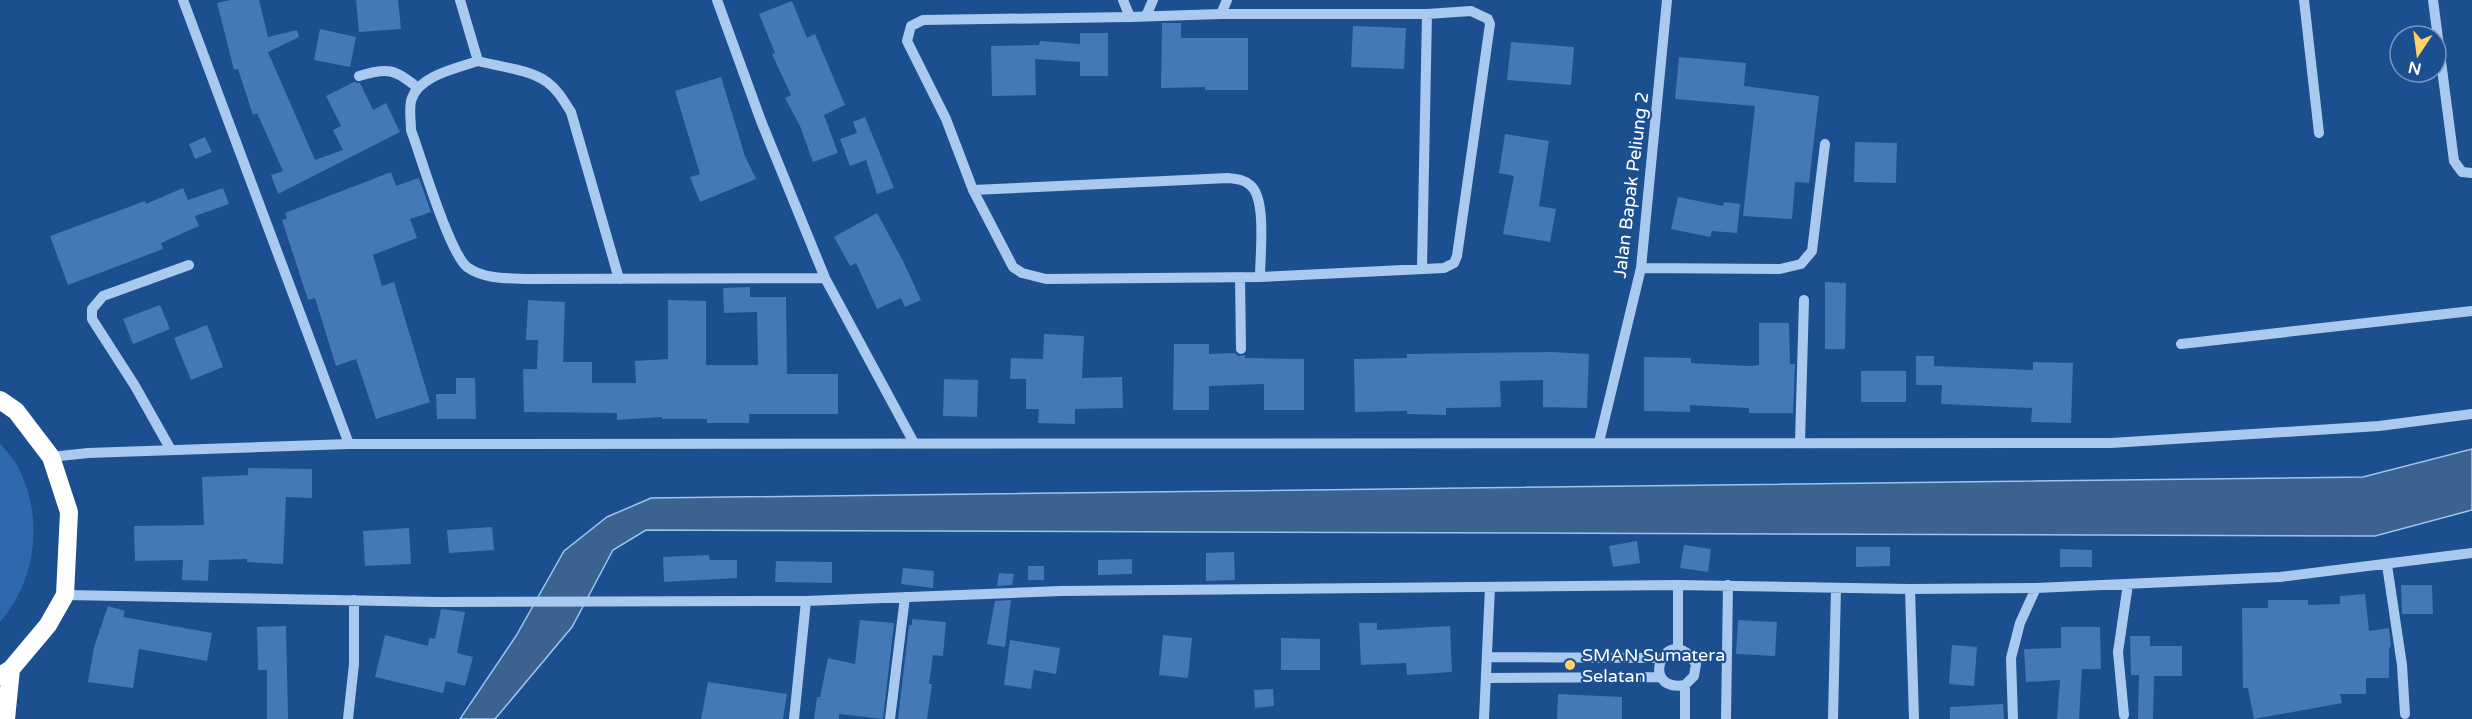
<svg xmlns="http://www.w3.org/2000/svg" width="2472" height="719" font-family="'Varela Round',sans-serif">
	<style>
		.green { fill: #2e69ad }
		.water { fill: #3c6290; stroke: #9cc4f0; stroke-width: 1.5 }
		.building { fill: #4478b7 }
		.lines { fill: none; stroke-linecap: round; stroke-linejoin: round }
		.minor { stroke: #a9c9ee; stroke-width: 10 }
		.highway { stroke: #fff; stroke-width: 18 }
		.poi-dot { fill: #ffd166; stroke: #1b4f8f; stroke-width: 2 }
		.labels { text-anchor: middle; stroke-width: 4.5; stroke-linejoin: round; paint-order: stroke }
		.street-label { font-size: 18px; fill: #fff; stroke: #1b4f8f }
		.poi-label { font-size: 18px; fill: #fff; stroke: #1b4f8f; text-anchor: start }
	</style>
	<rect width="100%" height="100%" fill="#1b4f8f"/>
	<!-- green -->
	<path class="green" d="M0,443C6,451 15,460 19,469C44,519 36,581 0,622Z"/>
	<!-- water -->
	<path class="water" d="M2472,449V510L2375,536L646,530L613,550L572,627L495,719H460L516,636L564,551L607,517L651,498L2363,477Z"/>
	<!-- building -->
	<path class="building" d="M230,0H259L268,37L297,30L299,37L268,52L315,160L343,150L333,130L341,126L326,96L354,82L360,83L373,110L386,103L400,132L278,194L271,175L283,171L257,113L253,115L238,69L234,70L217,3Z
		M356,0H398L401,29L359,32Z
		M792,1L807,38L815,34L845,105L824,115L838,153L813,162L800,126L785,98L791,95L772,54L775,53L759,14Z
		M1162,23H1181V38H1248V90H1205V87L1161,88Z
		M1353,26L1406,28L1404,69L1351,67Z
		M320,29L356,37L350,67L314,60Z
		M1080,33H1108V76H1080V62L1035,59L1036,95L992,96L991,46L1039,45L1040,41L1080,44Z
		M1511,42L1574,47L1571,85L1507,80Z
		M1679,57L1746,63L1744,86L1819,96L1809,183L1795,182L1792,219L1743,216L1755,106L1675,99Z
		M721,77L745,156L756,179L700,202L690,177L700,174L675,91Z
		M865,117L894,188L877,194L866,160L850,166L840,139L857,133L853,122Z
		M1505,134L1549,141L1539,206L1556,209L1550,242L1503,234L1514,176L1499,173Z
		M205,137L212,152L195,159L189,144Z
		M1855,142L1897,143L1896,183L1854,182Z
		M391,172L396,186L419,178L431,212L410,219L417,238L373,255L382,286L394,282L430,402L376,419L356,359L336,366L315,298L308,300L282,220L287,218L285,213Z
		M183,188L188,200L223,188L229,204L195,216L199,226L161,243L163,249L68,285L50,236L145,201L146,204Z
		M1678,197L1723,206L1724,202L1740,204L1737,233L1712,231L1710,237L1671,229Z
		M877,213L903,261L921,300L905,307L901,298L877,309L856,263L850,266L834,237Z
		M1825,282L1846,283L1845,349H1825Z
		M750,287V297H786L787,374H838V414H749V423H707V419H662V417L617,420V413L524,412L523,369H537L538,340H526L528,300L565,302L563,362H592V383H636L635,361L668,359V300L706,301V365H758L757,312L724,313L723,288Z
		M160,305L170,329L133,344L123,319Z
		M1759,323H1789L1790,364H1795L1793,413H1749V408L1690,405V412L1644,411V357L1691,358V363L1749,366L1759,365Z
		M207,325L223,367L191,380L174,338Z
		M1044,334L1084,336L1082,378L1122,377L1123,408L1075,409V424L1038,423L1039,409H1026V379H1010L1011,358L1043,359Z
		M1174,344H1209V354L1235,353L1238,356L1245,355V358L1304,359V410H1264V384L1209,386V410H1173Z
		M1551,352L1589,354L1587,408L1543,407V380L1500,381L1501,407L1446,408V415L1407,414V411L1355,412L1354,359L1407,358V354Z
		M1916,356H1934V366L2033,370V362L2073,363L2071,423L2031,422L2032,408L1941,404L1942,385H1916Z
		M1861,371H1906V402H1861Z
		M456,378H475L476,419H437L436,394H456Z
		M944,379L978,380L977,417L943,416Z
		M248,468L312,469V498L286,497L283,564L247,562V559L209,560L208,581L182,580L183,560L135,561L134,526L204,525L202,477L248,475Z
		M492,527L494,550L449,553L447,530Z
		M409,528L411,564L365,566L363,531Z
		M1637,541L1640,563L1613,567L1609,546Z
		M1684,545L1711,549L1708,572L1680,568Z
		M1856,547H1890V566L1856,567Z
		M2060,549L2092,550V567H2060Z
		M1234,552L1235,580L1206,581V553Z
		M709,555L710,560H737V578L664,582L663,557Z
		M1132,559V574L1098,575V560Z
		M776,561L832,562V583L775,582Z
		M1028,566H1044V580H1028Z
		M903,568L934,571L933,588L901,584Z
		M999,573L1014,574L1012,585L997,586Z
		M2401,585H2432L2433,614H2402Z
		M2365,594L2369,631L2389,628L2391,647L2389,648V678H2366V694H2340L2342,703L2254,719L2248,688H2243L2242,608H2268V600H2308V605L2340,604V596Z
		M1011,600L1005,647L987,644L995,601Z
		M108,606L125,611L123,617L212,633L207,661L139,649L133,688L88,682L94,647Z
		M441,609L465,612L457,653L473,657L465,686L446,681L443,693L375,677L385,635L428,646L429,638L435,639Z
		M912,619L946,622L943,656L933,655L929,684H932L927,719H898L909,625H912Z
		M860,620L894,623L883,719L839,714V719H814L817,697H820L828,658L855,664Z
		M1738,620L1777,622L1775,656L1736,654Z
		M1359,623H1377V630L1450,626L1452,672L1407,675L1406,663L1361,665Z
		M286,626L288,719H267V670H258L257,627Z
		M2061,627H2100L2101,669H2082L2079,719H2057L2060,680L2026,682L2024,649L2061,648Z
		M1163,635L1192,638L1188,678L1159,675Z
		M2130,636H2150V646H2182V676H2154L2153,719H2138L2139,675H2131Z
		M1281,638L1320,639V670H1281Z
		M1010,640L1060,648L1056,674L1034,670L1031,689L1004,685Z
		M1952,645L1977,647L1974,686L1949,684Z
		M708,682L787,694L783,719H701Z
		M1273,689L1274,706L1255,708L1254,690Z
		M1558,694L1622,697V719H1557Z
		M2003,704L2004,719H1950V707Z"/>
	<g class="lines">
		<!-- minor -->
		<path class="minor" d="M183,0L349,444
			M460,0L478,61C457,68 417,76 411,101C409,111 411,121 411,130C421,157 449,252 467,267C485,280 510,278 530,279L825,278
			M717,0L761,121L825,278L914,443
			M1123,0L1130,17L1221,14L1227,0
			M2304,0L2319,133
			M2433,0L2454,161L2462,172L2472,173
			M1146,16L1153,0
			M1130,17L923,20L911,26L907,41L946,119L973,190L1013,267L1022,273L1046,279L1260,277L1444,268L1454,263L1457,256L1490,24L1488,19L1471,11L1427,14H1221
			M478,61C500,67 529,69 547,82C558,90 564,101 571,112L619,279
			M359,76C388,67 395,69 418,88
			M973,190L1228,178C1236,179 1243,179 1250,185C1267,198 1260,255 1260,277
			M1422,268L1427,14
			M1641,268L1780,269L1801,264L1812,251L1825,144
			M1240,277L1241,349
			M2181,344L2472,311
			M1599,442L1641,268L1667,0
			M1800,442L1804,300
			M171,450L135,386L92,319V309L103,296L189,265
			M51,457L88,453L349,444L2111,443L2379,426L2472,414
			M2387,565L2402,665L2405,714
			M1910,589L1914,719
			M65,595L438,602L806,601L1061,591L1678,585L1910,589L2036,588L2280,577L2472,553
			M1678,648V585
			M1488,657L1661,658
			M1487,678L1661,677
			M2124,715L2118,652L2128,584
			M348,719L354,664V600
			M794,719L806,601
			M890,719L905,597
			M1484,719L1490,587
			M1685,719V685L1694,676L1696,664C1667,618 1636,693 1685,685
			M1726,719L1728,585
			M1833,719L1836,588
			M2013,719L2011,658L2020,623L2036,588"/>
		<!-- highway -->
		<path class="highway" d="M0,400L16,411L51,457L69,512L65,595L48,625L11,669L0,676
			M6,719L11,669"/>
	</g>
	<!-- markers -->
	<circle class="poi-dot" cx="1570" cy="665" r="6"/>
	<g class="labels">
		<!-- street labels -->
		<g class="street-label">
			<text transform="translate(1631 185) rotate(-83)" y="6">Jalan Bapak Peliung 2</text>
		</g>
		<!-- poi labels -->
		<g class="poi-label">
			<text x="1582" y="661">SMAN Sumatera<tspan x="1582" dy="21">Selatan</tspan></text>
		</g>
	</g>
	<!-- north arrow -->
	<g transform="translate(2418 54) rotate(193)"><circle r="28" fill="#1b4f8f" stroke="#7695bc" stroke-width="1.5"/>
	<path d="M0-4.5L10 22L0 15L-10 22Z" fill="#ffd166"/>
	<text y="-9" font-size="16" font-weight="bold" text-anchor="middle" fill="#ffffff">N</text>
	</g>
</svg>
